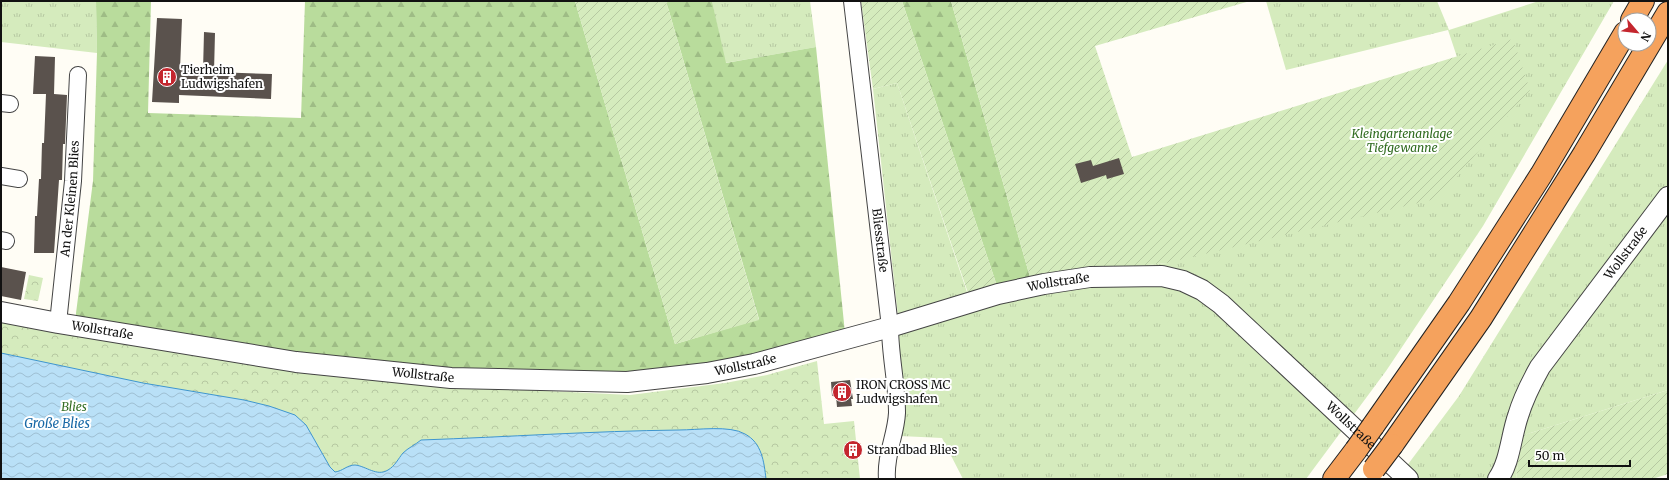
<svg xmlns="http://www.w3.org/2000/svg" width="1669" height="480" font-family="Merriweather,serif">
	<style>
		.grass { fill: url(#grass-tufts) }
		.forest { fill: url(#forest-firs) }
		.park { fill: url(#park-crowns) }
		.garden { fill: url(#garden-furrows) }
		.water { fill: url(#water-waves); stroke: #3f96cf }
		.building { fill: #5a524d }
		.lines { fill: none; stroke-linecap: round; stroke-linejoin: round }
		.minor-casing { stroke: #444; stroke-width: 18 }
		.tertiary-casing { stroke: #444; stroke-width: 22 }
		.motorway-casing { stroke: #222; stroke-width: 24 }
		.minor { stroke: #fff; stroke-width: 16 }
		.tertiary { stroke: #fff; stroke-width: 20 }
		.motorway { stroke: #f5a25d; stroke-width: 22 }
		.motorway-bridge-casing { stroke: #222; stroke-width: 24; stroke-linecap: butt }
		.motorway-bridge { stroke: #f5a25d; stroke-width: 22 }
		.labels { text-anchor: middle; stroke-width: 4; stroke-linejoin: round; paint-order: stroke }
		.poi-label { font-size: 12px; fill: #111; stroke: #fff; text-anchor: start }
		.park-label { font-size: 12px; font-style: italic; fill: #2f6b1f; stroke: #fff }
		.street-label { font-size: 12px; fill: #111; stroke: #fff }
		.water-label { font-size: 13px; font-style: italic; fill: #1768a6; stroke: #fff }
	</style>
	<defs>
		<pattern id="grass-tufts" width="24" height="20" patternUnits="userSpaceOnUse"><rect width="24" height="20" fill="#d5ebbd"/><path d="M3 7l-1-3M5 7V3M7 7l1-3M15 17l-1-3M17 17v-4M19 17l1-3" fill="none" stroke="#b6c8a1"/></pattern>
		<pattern id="forest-firs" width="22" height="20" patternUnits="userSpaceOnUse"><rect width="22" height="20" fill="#b9dc9c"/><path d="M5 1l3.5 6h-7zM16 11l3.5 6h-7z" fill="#9ebc85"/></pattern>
		<pattern id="park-crowns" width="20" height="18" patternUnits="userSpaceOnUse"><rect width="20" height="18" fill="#d5ebbd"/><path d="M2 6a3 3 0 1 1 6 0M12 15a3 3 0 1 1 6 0" fill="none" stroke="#b6c8a1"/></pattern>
		<pattern id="garden-furrows" width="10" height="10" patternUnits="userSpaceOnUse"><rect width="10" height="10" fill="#d5ebbd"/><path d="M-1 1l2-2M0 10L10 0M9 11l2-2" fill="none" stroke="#b6c8a1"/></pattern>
		<pattern id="water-waves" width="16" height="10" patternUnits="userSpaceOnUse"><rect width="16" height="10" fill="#b9e0f7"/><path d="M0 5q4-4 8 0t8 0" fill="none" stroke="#9ebfd3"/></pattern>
	</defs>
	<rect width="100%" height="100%" fill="#fffdf5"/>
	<!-- grass -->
	<path class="grass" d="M1,1H96L97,53L1,42Z
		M712,1H810L816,47L725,63Z
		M1266,1H1437L1449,30L1539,1H1614L1483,226L1386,371L1306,479H963L942,438L900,436L903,412L898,316L873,89L897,83L968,295L1030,277L1167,263L1513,40L1457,57L1448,30L1286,70Z
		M1668,60V390L1521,436L1516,479H1397L1459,396Z"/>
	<!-- forest -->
	<path class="forest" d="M96,1H151L148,113L301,118L305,1H575L675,344L759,319L666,1H712L726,63L816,47L845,333L755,357L628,377L448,372L296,356L75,321L93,181L97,53Z
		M902,1H951L1030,277L997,286Z"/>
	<!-- park -->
	<path class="park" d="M29,275L43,278L38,301L24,299Z
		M1,319L450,386L630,395L725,383L767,375L817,361L824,424L854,421L860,479H1Z"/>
	<!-- garden -->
	<path class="garden" d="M575,1H666L759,320L675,344Z
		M861,1H902L997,286L969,296L897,83L873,89Z
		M951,1H1250L1095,46L1132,157L1513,39L1530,90L1439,198L1167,263L1030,277Z
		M1668,390V474L1652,479H1516L1521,436Z"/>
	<!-- water -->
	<path class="water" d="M1,353L143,383L244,400L269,406L295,415L306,425L330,467L335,472C343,471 347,465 355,465C366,466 377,477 388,470C395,466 398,459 403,453C408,448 415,445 421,440C507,437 593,431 679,430C697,430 730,425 745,434C762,443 764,462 766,479H1Z"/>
	<!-- building -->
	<path class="building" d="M157,18L182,19L180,70L203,71L204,32L215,33L214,72L272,74L271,99L179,95V103L152,102Z
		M35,56L55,57L54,94L67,95L65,144H63L62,180H59L54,253H34L35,216H37L39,179H41L42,143H44L46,94H33Z
		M1119,158L1124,174L1107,179L1106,175L1081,183L1075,164L1091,160L1093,166Z
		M1,267L26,272L21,300L1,296Z
		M850,380L853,399H851L852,406L837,407L836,396H832L831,382Z"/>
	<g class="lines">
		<!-- minor casing -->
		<g class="minor-casing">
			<g id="minor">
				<path id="s1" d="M852,1L890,327C890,355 897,384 897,413C896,435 885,455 887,479"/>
				<path d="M1,103L10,104"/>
				<path d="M1,176L19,179"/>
				<path d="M1,240L6,241"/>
				<path id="s2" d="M58,323L73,181L78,75"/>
			</g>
		</g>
		<!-- tertiary casing -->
		<g class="tertiary-casing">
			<g id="tertiary">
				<path id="s3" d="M1,312L58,323L296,362L451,378L627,382L707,373L754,364L890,327L998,294L1044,284L1090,277L1162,276L1183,281L1202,290L1221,304L1408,479"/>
				<path id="s4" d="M1498,479C1510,462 1511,436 1518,416C1523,399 1531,383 1540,367L1668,197"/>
			</g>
		</g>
		<!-- motorway casing -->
		<g class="motorway-casing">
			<path id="motorway" d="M1632,20L1643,1
				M1373,426L1459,303L1541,175L1625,33
				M1392,445L1481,318L1584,154L1668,13
				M1334,479L1356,450"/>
		</g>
		<!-- minor -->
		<use href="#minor" class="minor"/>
		<!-- tertiary -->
		<use href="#tertiary" class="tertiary"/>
		<!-- motorway -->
		<use href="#motorway" class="motorway"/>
		<!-- motorway-bridge casing -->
		<g class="motorway-bridge-casing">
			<path id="motorway-bridge" d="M1356,450L1373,426
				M1374,469L1392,445"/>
		</g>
		<!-- motorway-bridge -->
		<use href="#motorway-bridge" class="motorway-bridge"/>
	</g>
	<!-- icons -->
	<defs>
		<g id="building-disc" transform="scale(1)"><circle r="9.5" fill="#c4262e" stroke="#fff"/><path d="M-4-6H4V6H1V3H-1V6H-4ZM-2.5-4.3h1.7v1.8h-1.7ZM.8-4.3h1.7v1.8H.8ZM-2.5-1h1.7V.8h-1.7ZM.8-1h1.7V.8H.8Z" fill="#fff"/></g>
	</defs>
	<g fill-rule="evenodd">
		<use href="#building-disc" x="167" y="77"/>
		<use href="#building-disc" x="842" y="392"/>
		<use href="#building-disc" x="853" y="450"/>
	</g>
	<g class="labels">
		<!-- poi labels -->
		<g class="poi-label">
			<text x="181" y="74">Tierheim<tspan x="181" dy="14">Ludwigshafen</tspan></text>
			<text x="856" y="389">IRON CROSS MC<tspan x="856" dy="14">Ludwigshafen</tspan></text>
			<text x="867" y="454">Strandbad Blies</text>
		</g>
		<!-- park labels -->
		<g class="park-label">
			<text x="1402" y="138">Kleingartenanlage<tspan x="1402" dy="14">Tiefgewanne</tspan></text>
			<text x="74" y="411">Blies</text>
		</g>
		<!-- street labels -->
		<g class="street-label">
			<text dy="4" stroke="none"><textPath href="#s2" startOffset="125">An der Kleinen Blies</textPath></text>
			<text dy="4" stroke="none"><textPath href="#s1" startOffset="241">Bliesstraße</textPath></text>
			<text dy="4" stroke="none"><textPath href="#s4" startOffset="263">Wollstraße</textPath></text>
			<text dy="4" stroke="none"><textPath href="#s3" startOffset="1075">Wollstraße</textPath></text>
			<text dy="4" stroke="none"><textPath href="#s3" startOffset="103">Wollstraße</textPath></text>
			<text dy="4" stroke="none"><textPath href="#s3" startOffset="751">Wollstraße</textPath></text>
			<text dy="4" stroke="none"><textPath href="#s3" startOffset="427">Wollstraße</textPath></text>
			<text dy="4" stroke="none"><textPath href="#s3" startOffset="1423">Wollstraße</textPath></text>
		</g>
		<!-- water labels -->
		<g class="water-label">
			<text x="57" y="428">Große Blies</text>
		</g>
	</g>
	<!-- border -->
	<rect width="1669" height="480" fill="none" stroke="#111111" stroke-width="4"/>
	<!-- north arrow -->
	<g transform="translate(1637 32) rotate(118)"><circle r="19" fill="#ffffff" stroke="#a0a0a0"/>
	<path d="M0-3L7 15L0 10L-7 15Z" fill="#c4262e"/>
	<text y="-6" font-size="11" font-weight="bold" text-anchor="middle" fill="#111111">N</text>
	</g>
	<!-- scale -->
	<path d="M1529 460v6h101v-6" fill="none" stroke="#111111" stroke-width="2"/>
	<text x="1535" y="460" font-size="12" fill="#111111" stroke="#ffffff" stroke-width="3" paint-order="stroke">50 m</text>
</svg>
